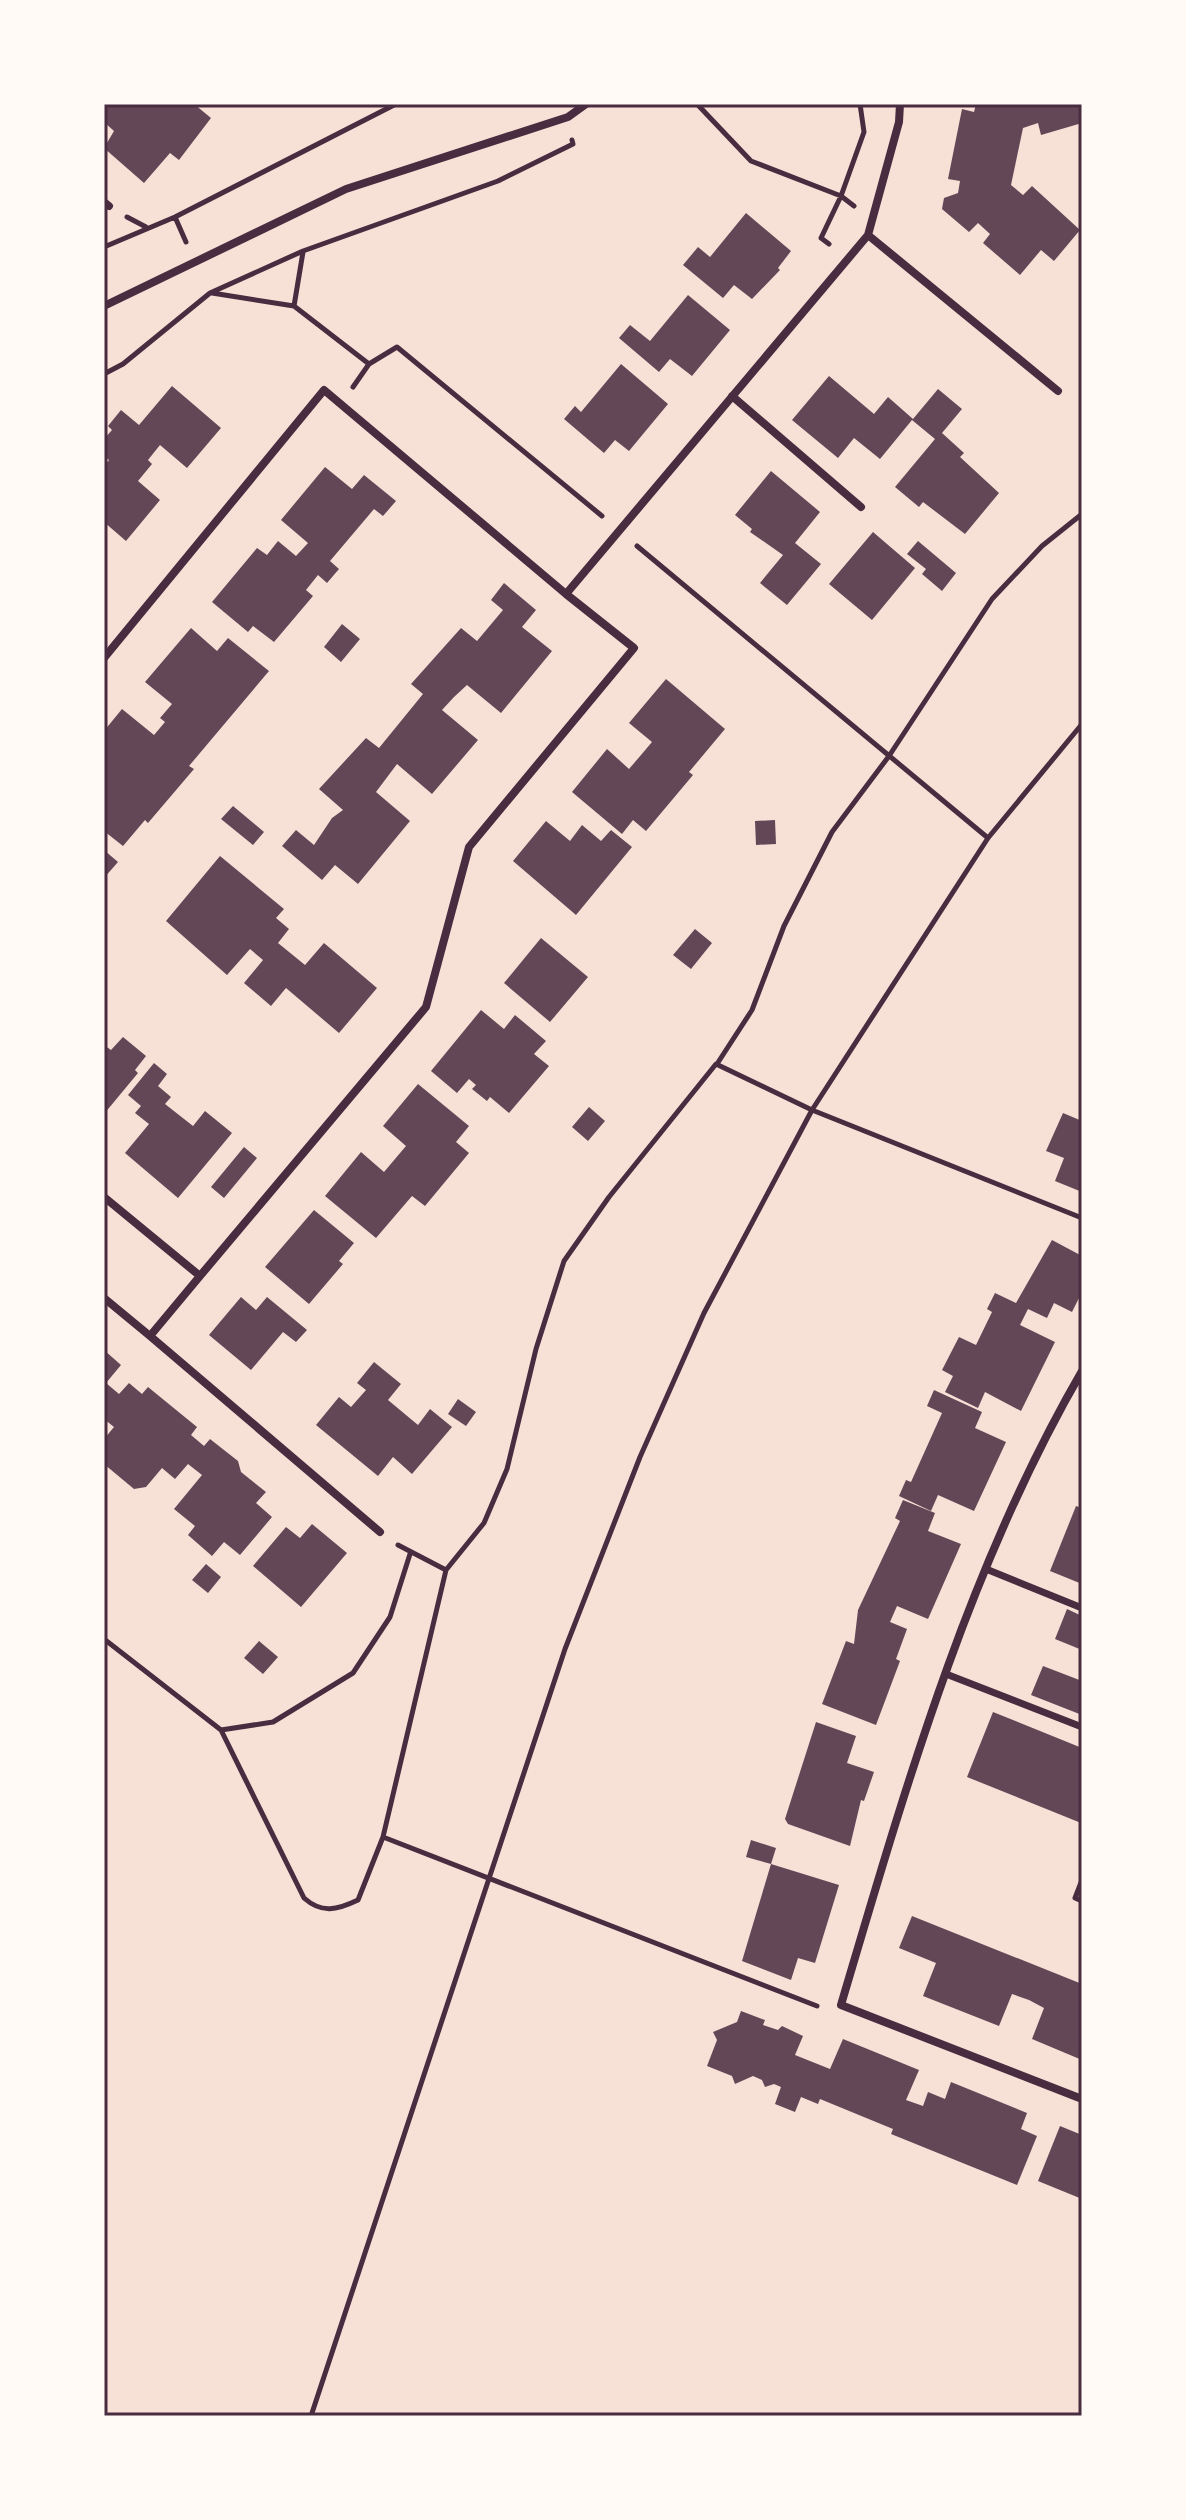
<svg xmlns="http://www.w3.org/2000/svg" width="1186" height="2520" font-family="'IBM Plex Serif',serif">
	<style>
		.building { fill: #644757 }
		.lines { fill: none; stroke-linecap: round; stroke-linejoin: round }
		.path { stroke: #4a2c40; stroke-width: 5 }
		.pedestrian { stroke: #4a2c40; stroke-width: 7 }
		.minor { stroke: #4a2c40; stroke-width: 8 }
		.neatline { fill: none; stroke: #4a2c40; stroke-width: 3 }
	</style>
	<rect width="100%" height="100%" fill="#f7e1d7"/>
	<!-- building -->
	<path class="building" d="M104,104H194L211,118L179,160L170,153L144,183L104,148L114,131L104,122Z
		M976,104H1082V123L1041,135L1038,123L1023,128L1011,185L1023,195L1032,186L1080,230L1054,261L1041,250L1020,275L983,243L990,234L978,223L969,232L942,209L944,198L958,193L960,181L948,179L962,109L974,112Z
		M746,213L791,251L778,268L780,270L752,299L734,285L723,298L683,265L698,247L710,257Z
		M688,295L730,330L692,376L670,359L659,372L619,338L630,325L650,341Z
		M621,364L668,404L629,451L615,440L604,453L564,419L575,406L581,412Z
		M829,376L874,414L888,397L913,419L938,389L962,409L942,433L964,453L960,457L999,493L965,534L923,502L919,507L895,487L935,439L912,420L880,459L854,438L838,458L792,420Z
		M172,386L221,428L187,468L160,445L148,460L152,464L138,481L160,500L126,541L104,522V466L109,460L104,456V439L112,430L108,426L121,410L139,425Z
		M325,467L352,489L364,475L396,501L383,516L374,509L330,561L339,569L327,583L318,575L306,590L313,596L274,642L253,626L248,632L212,602L257,548L267,555L278,541L296,556L308,543L281,520Z
		M771,471L820,512L795,543L821,564L787,605L760,583L783,555L750,532L752,529L735,515Z
		M873,532L915,568L872,620L829,584Z
		M918,541L956,573L942,591L922,574L926,569L907,554Z
		M504,583L536,610L522,627L552,651L501,713L467,685L454,697L442,710L478,740L432,794L397,764L376,792L410,821L358,884L335,865L322,880L282,846L296,830L314,845L332,818L343,810L319,789L366,738L379,748L423,694L411,684L461,628L477,641L503,610L491,600Z
		M342,624L360,639L341,662L324,647Z
		M191,628L217,651L228,638L269,671L189,766L194,769L148,823L145,820L123,846L104,831V731L122,709L154,735L165,722L160,718L172,704L145,682Z
		M666,679L725,729L689,772L693,775L646,831L633,820L622,834L572,792L607,749L629,769L641,755L652,742L629,723Z
		M233,806L264,832L253,845L221,819Z
		M775,820L776,844L756,845L755,821Z
		M546,821L570,841L582,825L601,841L611,830L632,847L576,915L513,861Z
		M104,850L118,862L104,878Z
		M220,856L284,909L276,918L289,929L278,943L305,965L324,943L377,988L339,1033L286,988L271,1006L244,983L263,960L250,949L227,975L166,921Z
		M695,929L712,943L691,969L673,955Z
		M541,938L588,977L550,1022L504,983Z
		M481,1010L504,1029L515,1015L546,1041L534,1054L549,1066L509,1113L490,1097L487,1101L472,1089L476,1085L469,1079L457,1093L431,1071Z
		M123,1037L146,1056L135,1070L138,1073L104,1114V1045L111,1050Z
		M154,1063L167,1074L158,1086L171,1097L165,1104L193,1126L205,1111L232,1133L178,1198L125,1153L149,1124L135,1113L141,1106L128,1095Z
		M418,1084L469,1126L456,1142L469,1153L425,1206L412,1196L376,1238L325,1196L361,1152L384,1172L406,1146L383,1126Z
		M589,1107L605,1121L588,1141L572,1127Z
		M1063,1113L1082,1121V1192L1055,1181L1064,1158L1046,1151Z
		M244,1147L257,1158L224,1198L211,1187Z
		M314,1210L354,1243L339,1261L343,1264L309,1304L265,1267Z
		M1052,1240L1082,1256V1292L1072,1312L1054,1303L1047,1318L1028,1309L1020,1325L1055,1342L1021,1411L985,1392L978,1408L945,1392L953,1376L942,1370L959,1337L976,1345L992,1312L987,1309L995,1293L1016,1303Z
		M241,1297L256,1310L267,1297L307,1330L296,1342L283,1332L251,1370L209,1335Z
		M104,1350L121,1365L106,1383L119,1394L129,1383L142,1394L148,1387L197,1427L191,1435L204,1446L210,1439L238,1461L241,1472L266,1492L256,1503L272,1517L240,1555L224,1542L212,1556L188,1535L195,1526L174,1509L202,1475L188,1464L175,1479L162,1468L146,1487L134,1489L104,1464V1439L114,1427L104,1419Z
		M374,1362L401,1384L388,1400L418,1425L430,1409L452,1427L412,1474L393,1457L378,1476L316,1425L339,1397L351,1407L366,1390L357,1383Z
		M934,1390L982,1412L975,1428L1006,1442L974,1511L938,1495L931,1511L899,1496L906,1480L911,1482L942,1413L927,1406Z
		M458,1399L476,1412L466,1426L448,1414Z
		M903,1500L935,1513L928,1531L961,1544L928,1619L897,1606L890,1622L907,1629L896,1659L900,1661L876,1725L822,1704L846,1641L854,1644L858,1610L900,1521L895,1518Z
		M1076,1506L1082,1508V1584L1050,1571Z
		M312,1524L347,1553L301,1607L253,1566L286,1527L300,1538Z
		M206,1564L221,1577L208,1593L192,1580Z
		M1067,1609L1082,1616V1650L1055,1639Z
		M259,1641L278,1657L263,1674L244,1658Z
		M1043,1666L1082,1681V1715L1031,1695Z
		M993,1712L1082,1748L1081,1823L967,1777Z
		M816,1722L856,1736L847,1763L874,1772L864,1801L861,1800L850,1846L788,1824L785,1819Z
		M751,1840L776,1848L771,1864L746,1857Z
		M771,1864L839,1885L815,1963L798,1958L791,1980L742,1961Z
		M912,1916L1082,1984V2060L1032,2039L1044,2008L1029,2000L1012,1994L999,2026L923,1996L936,1963L899,1948Z
		M741,2011L765,2020L763,2025L778,2030L782,2026L803,2036L795,2055L830,2069L843,2039L919,2070L906,2100L923,2106L928,2092L945,2099L951,2082L1027,2113L1021,2129L1037,2136L1017,2185L891,2134L893,2129L820,2099L818,2104L801,2097L795,2112L775,2104L781,2087L774,2084L765,2087L762,2080L753,2076L735,2084L732,2076L707,2066L717,2040L713,2032L737,2022Z
		M1060,2126L1082,2135V2199L1038,2181Z"/>
	<g class="lines">
		<!-- path -->
		<path class="path" d="M697,104L751,161L841,196L854,206
			M127,217L146,227
			M175,217L186,242
			M829,244L821,238L841,196L864,132L860,104
			M104,247L175,217L396,104
			M212,293L294,306L369,364L353,387
			M294,306L303,252
			M369,364L397,347L602,516
			M104,374L123,364L210,293L303,251L498,181L573,144L572,140
			M637,546L988,838
			M717,1064L752,1010L784,926L832,832L889,756L992,599L1042,546L1082,514
			M398,1545L446,1570
			M104,1639L221,1730L304,1898C322,1914 337,1910 358,1900L383,1837
			M221,1730L273,1722L353,1673L390,1617L410,1554
			M1082,1880L1075,1898L1082,1901
			M817,2006L383,1837L446,1570L484,1523L507,1469L536,1349L564,1261L609,1197L716,1064L812,1110L1082,1218
			M311,2416L565,1649L640,1457L704,1313L812,1110L988,838L1082,724"/>
		<!-- pedestrian -->
		<path class="pedestrian" d="M986,1569L1082,1608
			M946,1674L1082,1727"/>
		<!-- minor -->
		<path class="minor" d="M104,202L109,206
			M868,235L1058,391
			M104,306L346,189L568,117L586,104
			M732,396L861,507
			M104,658L324,390L566,594
			M104,1197L200,1276L150,1336L380,1532
			M200,1276L426,1007L469,847L634,648L566,594L868,235L899,122L900,104
			M104,1298L150,1336
			M1082,1371C968,1567 905,1789 841,2005L1082,2099"/>
	</g>
	<!-- border -->
	<rect width="1186" height="2520" fill="none" stroke="#fffaf5" stroke-width="212"/>
	<rect x="106" y="106" width="974" height="2308" class="neatline"/>
</svg>
